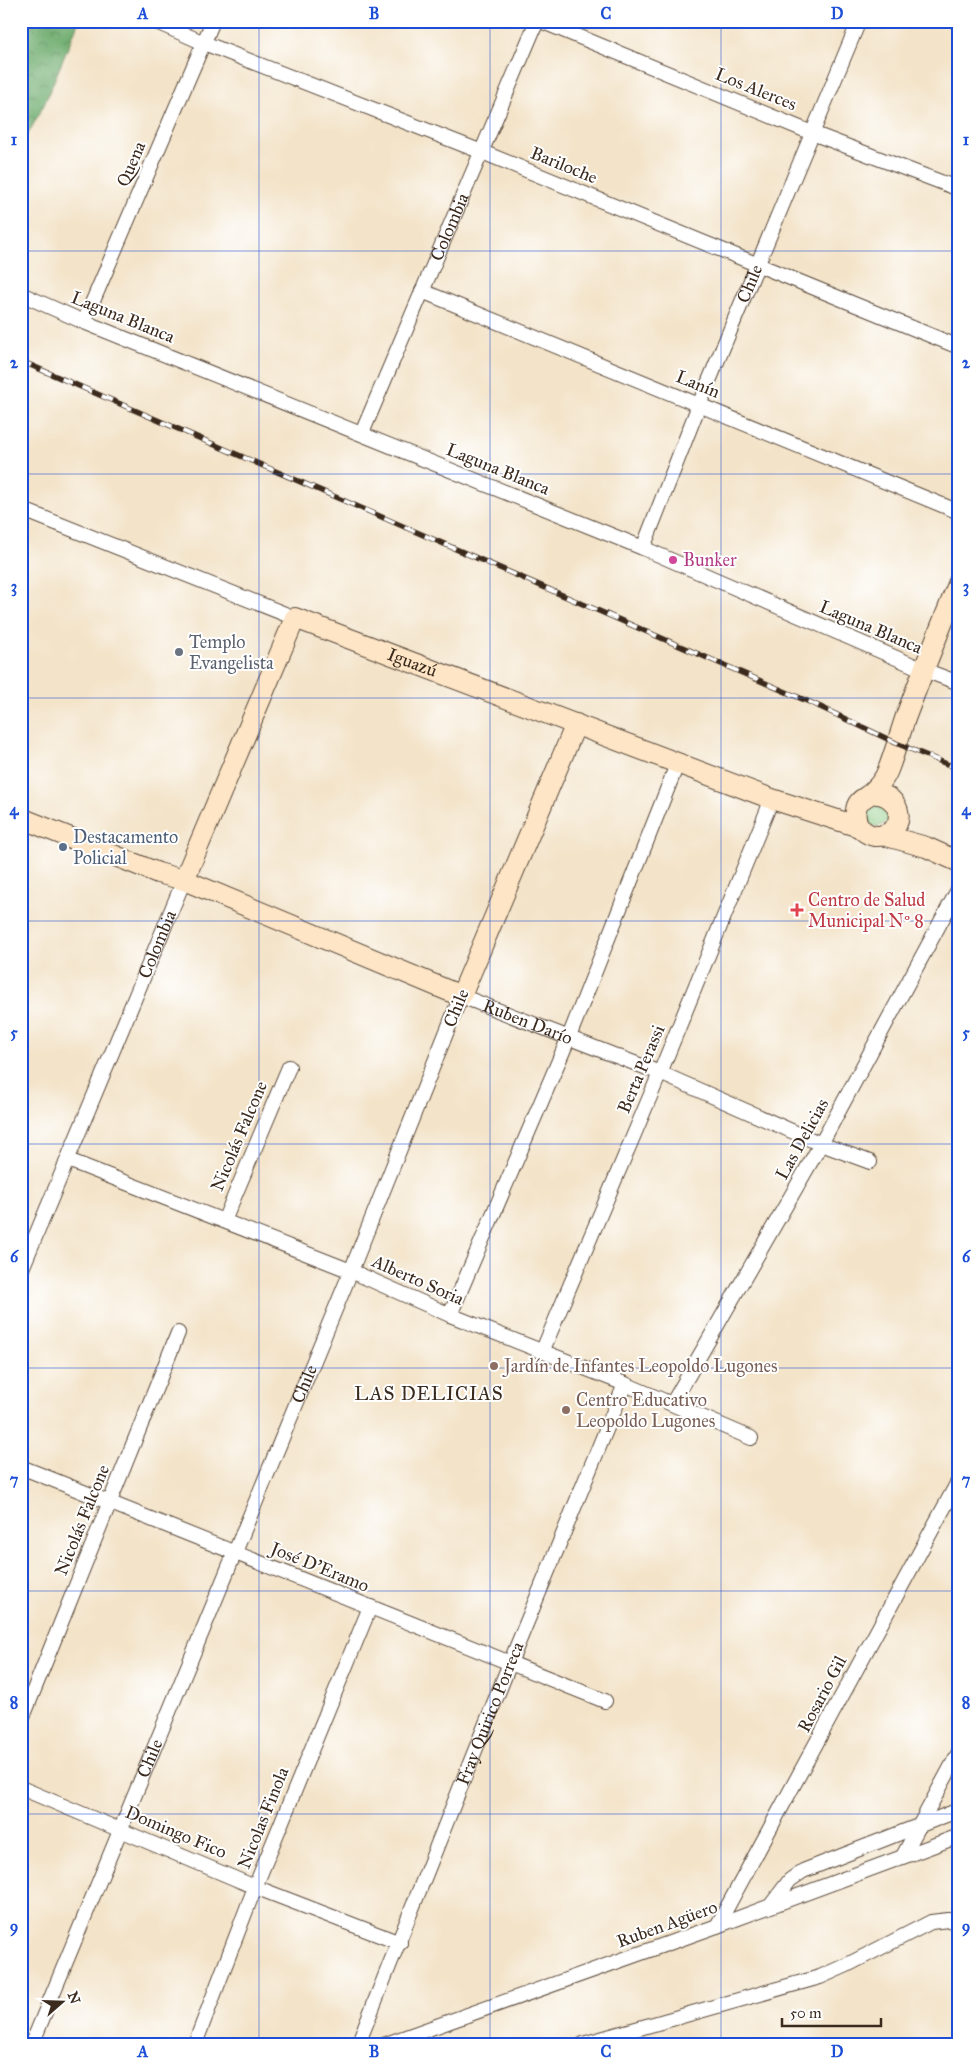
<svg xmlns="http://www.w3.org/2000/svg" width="980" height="2065" font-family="'IM FELL Great Primer',serif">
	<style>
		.green { fill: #88c87f; stroke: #62794e }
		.forest { fill: url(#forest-crowns); stroke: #546b46 }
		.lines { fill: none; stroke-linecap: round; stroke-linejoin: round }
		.street-casing { stroke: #574638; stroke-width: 16 }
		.secondary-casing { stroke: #574638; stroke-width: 22 }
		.street { stroke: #fff; stroke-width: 14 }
		.secondary { stroke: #fde5c5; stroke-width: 20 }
		.rail-casing { stroke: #3b2a1e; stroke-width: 5.5 }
		.rail { stroke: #fff; stroke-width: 4; stroke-dasharray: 11; stroke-linecap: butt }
		.grid { fill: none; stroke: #1d4ed8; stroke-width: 1; stroke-opacity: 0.55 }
		.hotel-dot { fill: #d1479c; stroke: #fff; stroke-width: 2 }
		.worship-dot { fill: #6b7280; stroke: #fff; stroke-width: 2 }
		.service-dot { fill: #5c6f8a; stroke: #fff; stroke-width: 2 }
		.health-dot { fill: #e0444e; stroke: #fff; stroke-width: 2 }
		.education-dot { fill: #8d6e63; stroke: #fff; stroke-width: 2 }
		.labels { text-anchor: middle; stroke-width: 4; stroke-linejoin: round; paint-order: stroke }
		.street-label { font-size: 18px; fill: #3b2a1e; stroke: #fff }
		.hotel-label { font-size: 18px; fill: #b23c85; stroke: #fff; text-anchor: start }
		.worship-label { font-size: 18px; fill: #5b616d; stroke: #fff; text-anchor: start }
		.service-label { font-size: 18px; fill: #4e5e75; stroke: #fff; text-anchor: start }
		.health-label { font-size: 18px; fill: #be3a42; stroke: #fff; text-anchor: start }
		.education-label { font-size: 18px; fill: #785e54; stroke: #fff; text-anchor: start }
		.neighbourhood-label { font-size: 19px; letter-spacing: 1px; fill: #3b2a1e; stroke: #fff }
		.neatline { fill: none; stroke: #1d4ed8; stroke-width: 2 }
		.grid-label { font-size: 16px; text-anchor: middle; font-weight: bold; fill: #1d4ed8 }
	</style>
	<defs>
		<pattern id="forest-crowns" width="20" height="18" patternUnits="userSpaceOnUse" patternTransform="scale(1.25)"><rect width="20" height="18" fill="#6eac6e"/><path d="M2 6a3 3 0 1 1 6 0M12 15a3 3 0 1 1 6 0" fill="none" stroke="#5c8c5a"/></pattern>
	</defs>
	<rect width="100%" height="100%" fill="#fff"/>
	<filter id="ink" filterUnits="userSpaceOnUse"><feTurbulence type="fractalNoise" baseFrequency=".02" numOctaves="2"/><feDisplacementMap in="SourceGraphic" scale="10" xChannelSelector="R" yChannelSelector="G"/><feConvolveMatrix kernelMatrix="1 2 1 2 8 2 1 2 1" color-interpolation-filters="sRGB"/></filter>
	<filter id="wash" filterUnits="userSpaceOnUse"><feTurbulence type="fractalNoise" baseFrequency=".0096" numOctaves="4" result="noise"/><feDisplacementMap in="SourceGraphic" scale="20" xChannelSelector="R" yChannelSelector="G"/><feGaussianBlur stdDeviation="1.12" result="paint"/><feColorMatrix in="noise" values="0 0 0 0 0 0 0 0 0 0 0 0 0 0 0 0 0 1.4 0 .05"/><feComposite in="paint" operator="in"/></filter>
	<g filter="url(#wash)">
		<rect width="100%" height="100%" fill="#f3e3c8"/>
		<!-- green -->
		<path class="green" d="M871,803L887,806L890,818C876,837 856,820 871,803Z"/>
		<!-- forest -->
		<path class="forest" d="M21,21H79L44,105L21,147Z"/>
	</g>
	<g filter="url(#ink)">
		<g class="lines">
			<!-- street casing -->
			<g class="street-casing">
				<g id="street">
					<path d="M154,21L204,43L482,152L959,347"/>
					<path d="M541,21L812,133L959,189"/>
					<path d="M955,21L959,23"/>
					<path d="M422,291L959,512"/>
					<path d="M21,294L84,322L643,548L924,670L959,683"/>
					<path d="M84,322L213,21"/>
					<path id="s1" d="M362,433L537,21"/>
					<path d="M21,509L295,618"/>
					<path id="s2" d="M643,548L699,405L859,21"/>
					<path d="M68,1160L351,1271L450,1315L625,1384L751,1438"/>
					<path d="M224,1221L289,1067"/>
					<path id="s3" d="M21,1271L184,880"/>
					<path d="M450,1315L569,1037L678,762"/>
					<path d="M542,1352L660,1073L772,799"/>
					<path d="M672,1404L821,1144L959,888"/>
					<path d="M21,1467L605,1701"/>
					<path d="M21,1722L178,1333"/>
					<path d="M21,1788L255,1887L400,1943"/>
					<path d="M903,1856L959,1752"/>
					<path d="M771,1905L790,1880L803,1871L959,1810"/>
					<path d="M717,1926L959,1480"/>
					<path id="s4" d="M32,2044L351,1271L461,996L660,1073L821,1144L870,1162"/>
					<path d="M195,2044L255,1887L370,1607"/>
					<path id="s5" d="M358,2044L510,1663L625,1384"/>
					<path d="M386,2044L717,1926L959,1836"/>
					<path d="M583,2044L820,1977L847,1965L931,1922L948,1920L959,1921"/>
				</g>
			</g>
			<!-- secondary casing -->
			<g class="secondary-casing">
				<g id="secondary">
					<path d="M870,794C899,790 910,826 884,835C868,840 853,826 856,810C857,801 863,799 870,794C877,788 885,778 888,770C895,752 900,733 906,716C923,671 941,626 959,582"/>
					<path d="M21,818L158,873L184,880L461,996L576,724"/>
					<path d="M883,835L926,847L959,862"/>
					<path id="s6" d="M184,880L295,618L772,799L859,827"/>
				</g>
			</g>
			<!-- street -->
			<use href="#street" class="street"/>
			<!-- secondary -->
			<use href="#secondary" class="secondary"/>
			<!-- rail casing -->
			<g class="rail-casing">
				<path id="rail" d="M21,361L814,704L896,743L959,769"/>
			</g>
			<!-- rail -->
			<use href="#rail" class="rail"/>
		</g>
	</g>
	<!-- grid -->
	<path class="grid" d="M259,21V2044M490,21V2044M721,21V2044M21,251H959M21,474H959M21,698H959M21,921H959M21,1144H959M21,1368H959M21,1591H959M21,1814H959"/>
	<!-- markers -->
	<circle class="hotel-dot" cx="673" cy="560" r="5"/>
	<circle class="worship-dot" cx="179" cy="652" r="5"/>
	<circle class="service-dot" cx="63" cy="847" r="5"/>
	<path class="health-dot" d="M794.5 902.5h5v5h5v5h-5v5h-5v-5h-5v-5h5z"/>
	<g class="education-dot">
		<circle cx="494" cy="1366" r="5"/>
		<circle cx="566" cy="1410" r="5"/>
	</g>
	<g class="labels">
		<!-- street labels -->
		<g class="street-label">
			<text transform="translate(756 89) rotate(22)" y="6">Los Alerces</text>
			<text transform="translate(131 164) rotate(-67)" y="6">Quena</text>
			<text transform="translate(564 165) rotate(22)" y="6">Bariloche</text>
			<text dy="6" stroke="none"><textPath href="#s1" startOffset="224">Colombia</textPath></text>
			<text dy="6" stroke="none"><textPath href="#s2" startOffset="285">Chile</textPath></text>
			<text transform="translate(123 317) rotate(22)" y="6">Laguna Blanca</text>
			<text transform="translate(698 384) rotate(22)" y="6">Lanín</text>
			<text transform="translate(498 469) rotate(22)" y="6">Laguna Blanca</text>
			<text transform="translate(871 627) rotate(23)" y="6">Laguna Blanca</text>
			<text dy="6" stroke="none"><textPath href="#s6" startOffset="410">Iguazú</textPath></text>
			<text dy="6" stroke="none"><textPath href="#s3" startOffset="354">Colombia</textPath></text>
			<text transform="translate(456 1008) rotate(-68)" y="6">Chile</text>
			<text dy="6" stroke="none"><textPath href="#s4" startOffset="1204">Ruben Darío</textPath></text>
			<text transform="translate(641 1069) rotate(-67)" y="6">Berta Perassi</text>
			<text transform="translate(239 1136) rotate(-67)" y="6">Nicolás Falcone</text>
			<text transform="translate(802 1139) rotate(-61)" y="6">Las Delicias</text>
			<text transform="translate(418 1280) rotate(24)" y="6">Alberto Soria</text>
			<text dy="6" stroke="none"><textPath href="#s4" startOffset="714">Chile</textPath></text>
			<text transform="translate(82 1520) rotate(-68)" y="6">Nicolás Falcone</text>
			<text transform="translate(320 1567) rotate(22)" y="6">José D'Eramo</text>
			<text transform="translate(822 1694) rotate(-62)" y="6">Rosario Gil</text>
			<text dy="6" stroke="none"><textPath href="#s5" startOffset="356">Fray Quirico Porreca</textPath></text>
			<text dy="6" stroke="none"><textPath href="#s4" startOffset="309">Chile</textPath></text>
			<text transform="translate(263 1818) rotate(-68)" y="6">Nicolas Finola</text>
			<text transform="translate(176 1832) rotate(23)" y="6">Domingo Fico</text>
			<text transform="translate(667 1924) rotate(-20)" y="6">Ruben Agüero</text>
		</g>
		<!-- hotel labels -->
		<g class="hotel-label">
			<text x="683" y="566">Bunker</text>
		</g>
		<!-- worship labels -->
		<g class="worship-label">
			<text x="189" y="648">Templo<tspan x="189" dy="21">Evangelista</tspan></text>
		</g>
		<!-- service labels -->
		<g class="service-label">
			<text x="73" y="843">Destacamento<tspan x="73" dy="21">Policial</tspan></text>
		</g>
		<!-- health labels -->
		<g class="health-label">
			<text x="808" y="906">Centro de Salud<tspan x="808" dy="21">Municipal Nº 8</tspan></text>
		</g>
		<!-- education labels -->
		<g class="education-label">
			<text x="504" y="1372">Jardín de Infantes Leopoldo Lugones</text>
			<text x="576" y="1406">Centro Educativo<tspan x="576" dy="21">Leopoldo Lugones</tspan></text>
		</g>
		<!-- neighbourhood labels -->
		<g class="neighbourhood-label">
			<text x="429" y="1400">LAS DELICIAS</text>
		</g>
	</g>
	<!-- margin -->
	<rect width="980" height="2065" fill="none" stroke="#fff" stroke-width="55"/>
	<!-- north arrow -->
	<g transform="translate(62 2002) rotate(70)" stroke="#ffffff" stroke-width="4" paint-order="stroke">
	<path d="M0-4L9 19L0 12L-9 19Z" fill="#3b2a1e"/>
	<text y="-8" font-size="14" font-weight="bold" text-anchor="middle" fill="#3b2a1e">N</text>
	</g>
	<!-- scale -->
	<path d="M782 2018v8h99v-8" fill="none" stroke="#3b2a1e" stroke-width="2.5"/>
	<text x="790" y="2018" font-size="15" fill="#3b2a1e" stroke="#ffffff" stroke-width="4" paint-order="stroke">50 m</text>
	<rect x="28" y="28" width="924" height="2010" class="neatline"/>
	<g class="grid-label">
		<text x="143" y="19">A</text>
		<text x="374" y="19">B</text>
		<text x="606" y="19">C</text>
		<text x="837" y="19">D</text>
		<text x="14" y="145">1</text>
		<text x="966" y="145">1</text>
		<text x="14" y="368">2</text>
		<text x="966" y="368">2</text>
		<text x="14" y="592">3</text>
		<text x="966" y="592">3</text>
		<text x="14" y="815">4</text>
		<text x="966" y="815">4</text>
		<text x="14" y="1038">5</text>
		<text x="966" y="1038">5</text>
		<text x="14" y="1262">6</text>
		<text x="966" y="1262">6</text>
		<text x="14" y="1485">7</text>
		<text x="966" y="1485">7</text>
		<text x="14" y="1708">8</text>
		<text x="966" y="1708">8</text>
		<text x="14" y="1932">9</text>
		<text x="966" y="1932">9</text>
		<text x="143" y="2057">A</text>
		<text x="374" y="2057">B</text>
		<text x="606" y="2057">C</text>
		<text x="837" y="2057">D</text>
	</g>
</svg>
